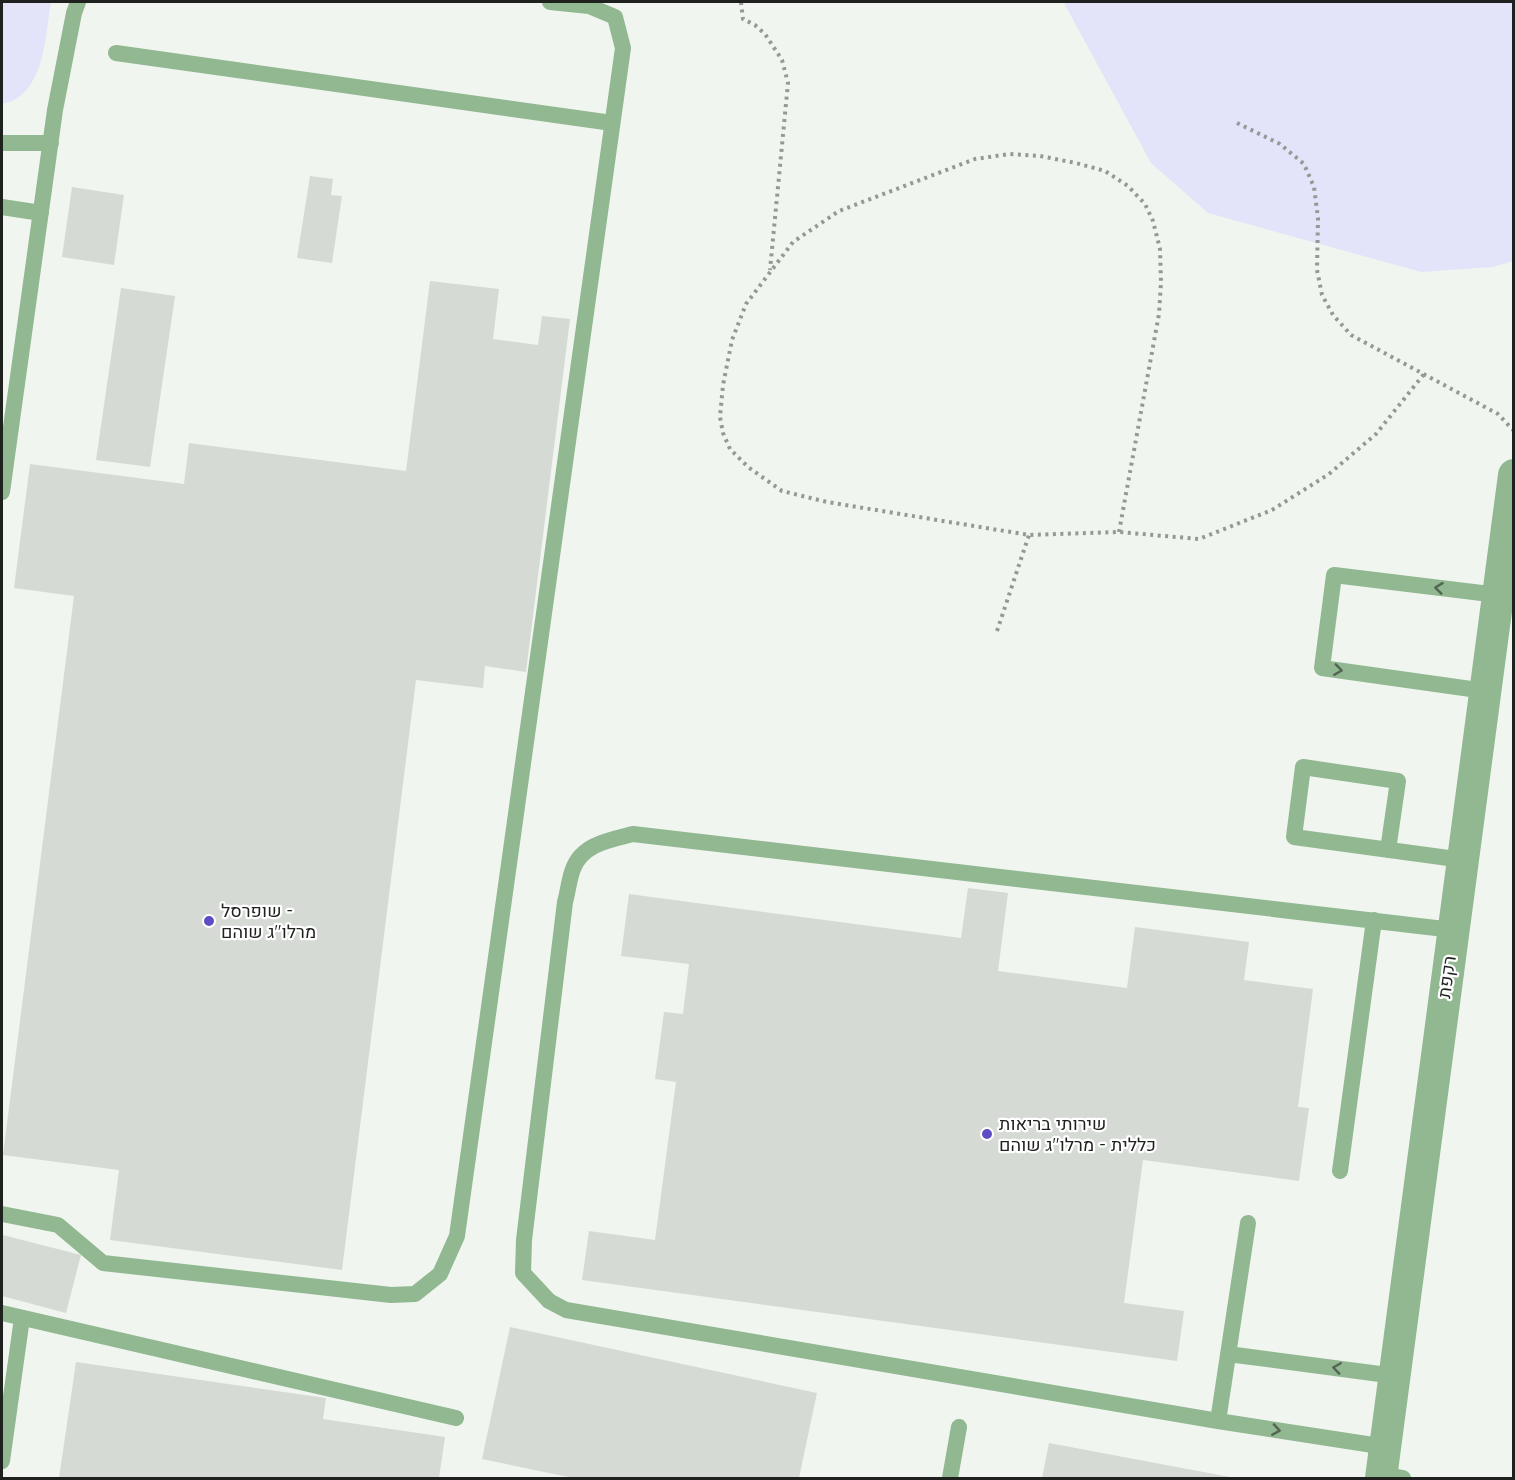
<svg xmlns="http://www.w3.org/2000/svg" width="1515" height="1480" font-family="Quicksand,Heebo,sans-serif">
	<style>
		.green { fill: #e3e4fa }
		.building { fill: #d5dad5 }
		.lines { fill: none; stroke-linecap: round; stroke-linejoin: round }
		.path { stroke: #959995; stroke-width: 4; stroke-dasharray: 3 4.5; stroke-linecap: butt }
		.lane { stroke: #91b890; stroke-width: 16 }
		.street { stroke: #91b890; stroke-width: 32 }
		.oneway { stroke: #526552 }
		.poi-dot { fill: #5e4cc4; stroke: #fff; stroke-width: 2 }
		.labels { text-anchor: middle; stroke-width: 4.5; stroke-linejoin: round; paint-order: stroke }
		.poi-label { font-size: 18px; fill: #1f211f; stroke: #fff; text-anchor: start }
		.street-label { font-size: 18px; fill: #1f211f; stroke: #fff }
	</style>
	<rect width="100%" height="100%" fill="#f0f5f0"/>
	<!-- green -->
	<path class="green" d="M2,2H51C45,36 45,96 2,104Z
		M1064,2H1513V261L1493,267L1421,272L1208,213L1151,163L1065,5Z"/>
	<!-- building -->
	<path class="building" d="M310,176L333,179L331,195L342,196L332,263L297,258Z
		M72,187L124,195L114,265L62,257Z
		M430,281L499,289L493,339L538,345L542,316L570,319L526,672L485,666L483,688L416,680L342,1270L110,1240L119,1170L3,1155L74,596L14,588L30,464L184,484L189,443L406,471Z
		M121,288L175,296L150,467L96,460Z
		M968,888L1008,893L998,971L1127,988L1135,927L1249,942L1244,980L1313,989L1298,1107L1309,1108L1299,1181L1143,1160L1124,1303L1184,1311L1177,1361L582,1280L589,1231L655,1240L676,1082L655,1079L664,1012L683,1014L689,964L621,956L629,894L961,938Z
		M3,1235L81,1255L66,1313L2,1296Z
		M510,1327L817,1393L799,1478H573L482,1459Z
		M76,1362L326,1398L323,1419L445,1437L439,1478H59Z
		M1049,1443L1230,1477V1478H1042Z"/>
	<g class="lines">
		<!-- path -->
		<path class="path" d="M741,2L743,19L755,25L765,34L782,60L788,83L770,270
			M1237,123L1280,144L1304,164L1314,187L1318,218L1317,270L1322,295L1333,315L1351,335L1498,414L1514,431
			M1119,532L1159,314L1161,282L1160,249L1153,221L1145,204L1128,186L1105,171L1076,163L1040,156L1010,154L975,159L839,211L793,242L746,304L732,340L723,385L720,417L723,433L730,449L748,467L782,491L827,502L1029,535L1119,532L1199,539L1272,510L1329,474L1376,434L1424,374
			M997,631L1029,535"/>
		<!-- lane -->
		<path class="lane" d="M116,53L612,123
			M2,143H51
			M2,207L41,213
			M2,492L55,110L74,13L78,2
			M1485,691L1322,668L1334,575L1498,595
			M1388,850L1398,781L1303,767L1294,837L1463,860
			M1340,1171L1374,920
			M2,1214L58,1225L103,1263L391,1295L415,1294L440,1274L457,1236L623,48L615,17L589,6L550,2
			M1248,1223L1218,1421L566,1310L549,1301L523,1273L524,1240L565,902C568,892 569,879 573,869C582,844 610,840 633,834L1453,930
			M2,1313L456,1418
			M1228,1354L1395,1376
			M1218,1421L1386,1447
			M2,1461L22,1318
			M1382,1474L1403,1478
			M950,1478L959,1427"/>
		<!-- street -->
		<path class="street" d="M1381,1478L1514,475"/>
	</g>
	<!-- one-way arrows -->
	<defs><path id="oneway-chevron" d="M-2-3.5L2.5 0L-2 3.5" fill="none" stroke-width="1.6" stroke-linecap="round" stroke-linejoin="round" transform="scale(1.5)"/></defs>
	<g class="oneway">
		<use href="#oneway-chevron" transform="translate(1439 588) rotate(-173)"/>
		<use href="#oneway-chevron" transform="translate(1338 670) rotate(8)"/>
		<use href="#oneway-chevron" transform="translate(1337 1368) rotate(-172)"/>
		<use href="#oneway-chevron" transform="translate(1276 1430) rotate(9)"/>
	</g>
	<!-- markers -->
	<g class="poi-dot">
		<circle cx="209" cy="921" r="6"/>
		<circle cx="987" cy="1134" r="6"/>
	</g>
	<g class="labels">
		<!-- poi labels -->
		<g class="poi-label">
			<text x="221" y="917">שופרסל -<tspan x="221" dy="21">מרלו"ג שוהם</tspan></text>
			<text x="999" y="1130">שירותי בריאות<tspan x="999" dy="21">כללית - מרלו"ג שוהם</tspan></text>
		</g>
		<!-- street labels -->
		<g class="street-label">
			<text transform="translate(1447 977) rotate(-82)" y="6">רקפת</text>
		</g>
	</g>
	<!-- border -->
	<rect width="1515" height="1480" fill="none" stroke="#1f211f" stroke-width="6"/>
</svg>
